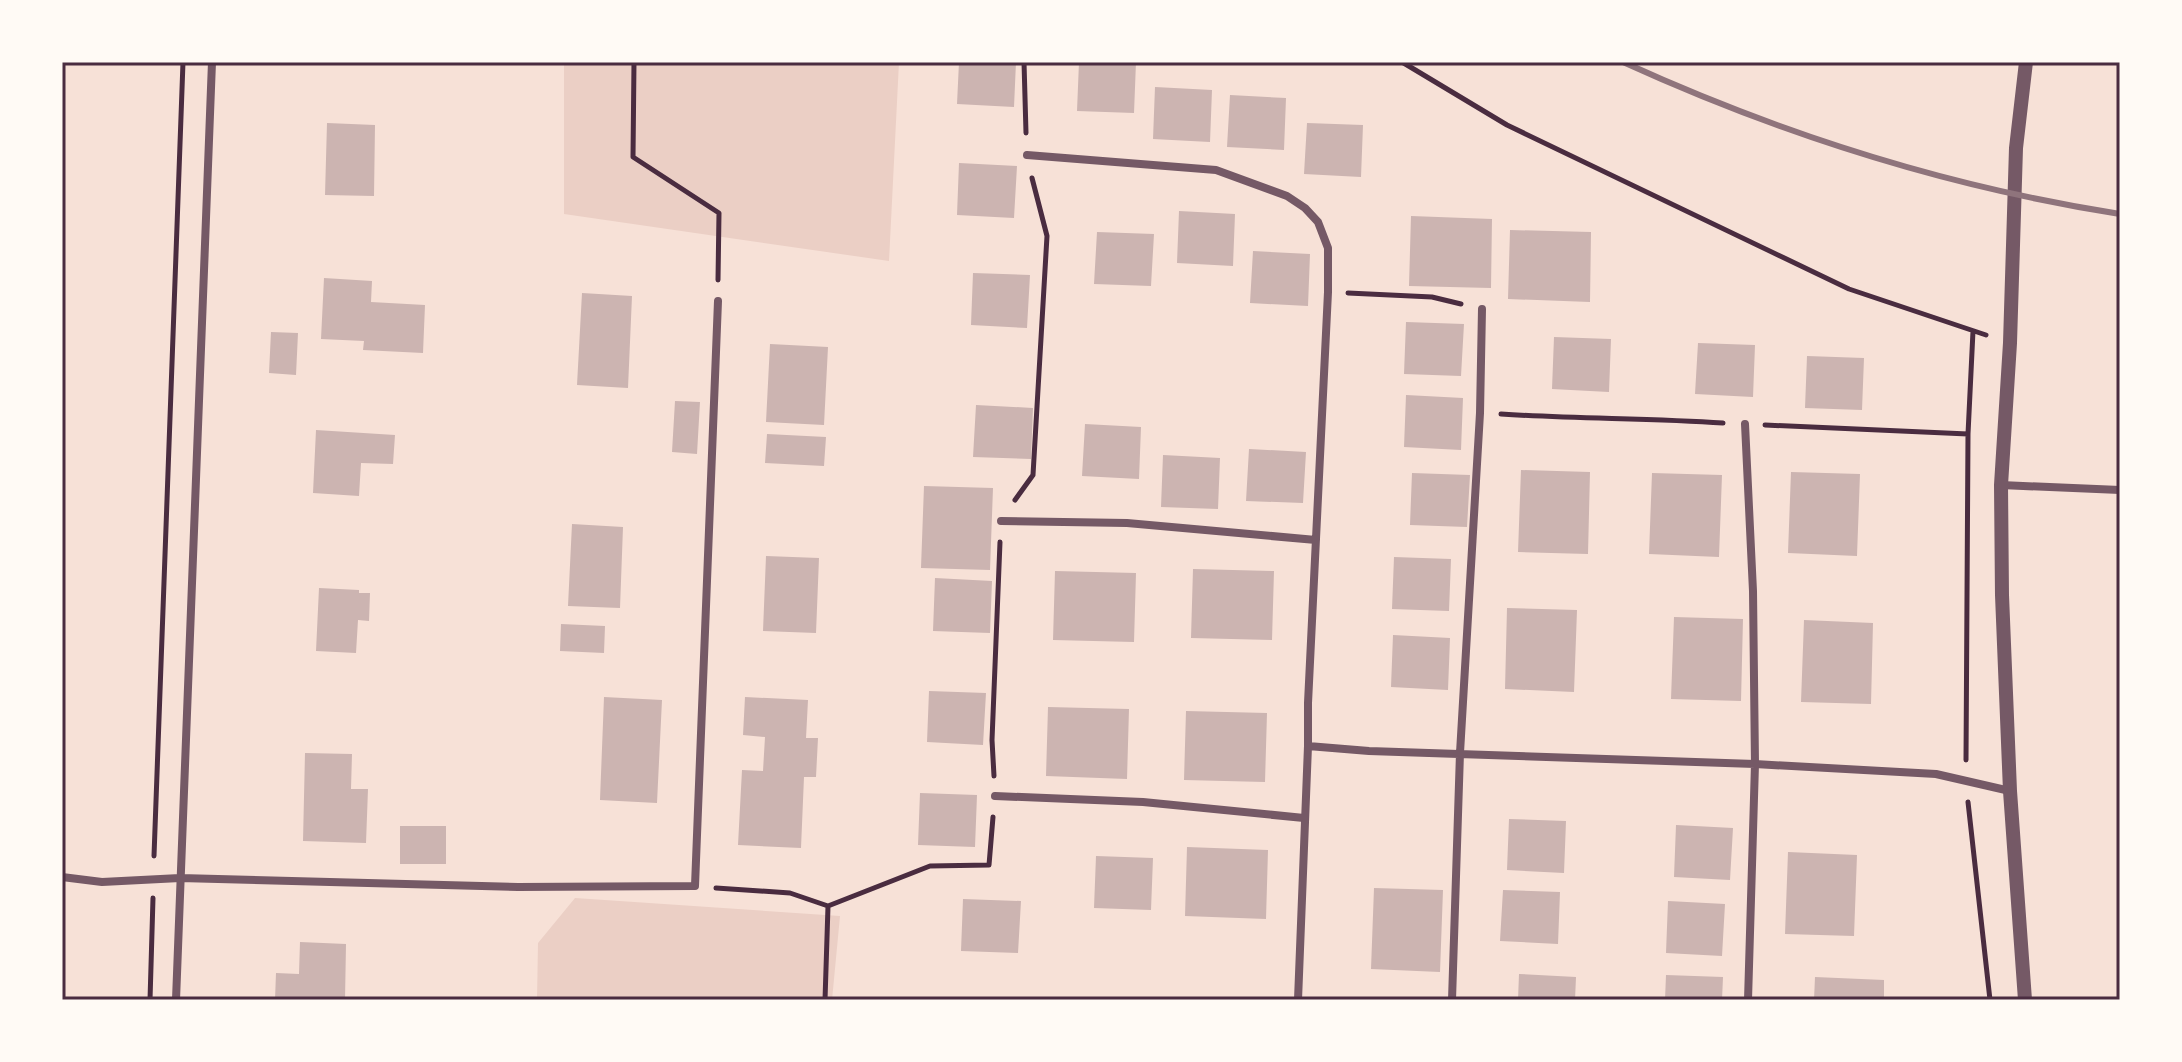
<svg xmlns="http://www.w3.org/2000/svg" width="2182" height="1062" font-family="Bitter,serif">
	<style>
		.green { fill: #ebcfc5 }
		.building { fill: #ccb4b1 }
		.lines { fill: none; stroke-linecap: round; stroke-linejoin: round }
		.path { stroke: #4a2c40; stroke-width: 5 }
		.minor { stroke: #755966; stroke-width: 8 }
		.tertiary { stroke: #755966; stroke-width: 14 }
		.rail { stroke: #8f747c; stroke-width: 6 }
		.neatline { fill: none; stroke: #4a2c40; stroke-width: 3 }
	</style>
	<rect width="100%" height="100%" fill="#f7e1d7"/>
	<!-- green -->
	<path class="green" d="M564,62H899L889,261L564,214Z
		M575,898L840,916L832,1000H537L538,943Z"/>
	<!-- building -->
	<path class="building" d="M959,62H1016L1014,107L957,104Z
		M1079,62H1136L1134,113L1077,111Z
		M1155,87L1212,90L1210,142L1153,139Z
		M1230,95L1286,98L1284,150L1227,147Z
		M327,123L375,125L374,196L325,195Z
		M1307,123L1363,125L1361,177L1304,174Z
		M959,163L1017,166L1014,218L957,215Z
		M1179,211L1235,214L1233,266L1177,263Z
		M1411,216L1492,219L1491,288L1409,286Z
		M1510,230L1591,232L1590,302L1508,299Z
		M1097,232L1154,234L1151,286L1094,284Z
		M1253,251L1310,254L1308,306L1250,303Z
		M973,273L1030,275L1027,328L971,325Z
		M324,278L372,281L371,302L425,305L423,353L363,350L364,341L321,339Z
		M582,293L632,296L628,388L577,385Z
		M1406,322L1464,324L1461,376L1404,374Z
		M271,332L298,333L296,375L269,373Z
		M1554,337L1611,339L1609,392L1552,389Z
		M1698,343L1755,345L1753,397L1695,394Z
		M770,344L828,347L824,425L766,422Z
		M1807,356L1864,358L1862,410L1805,408Z
		M1406,395L1463,398L1461,450L1404,447Z
		M675,401L700,402L697,454L672,452Z
		M976,405L1033,408L1031,459L973,457Z
		M1085,424L1141,427L1139,479L1082,476Z
		M316,430L395,435L393,464L361,463L359,496L313,493Z
		M767,434L826,437L824,466L765,463Z
		M1249,449L1306,452L1303,503L1246,501Z
		M1163,455L1220,458L1218,509L1161,507Z
		M1521,470L1590,472L1588,554L1518,552Z
		M1791,472L1860,474L1857,556L1788,553Z
		M1412,473L1470,475L1467,527L1410,525Z
		M1652,473L1722,475L1719,557L1649,554Z
		M924,486L993,488L990,570L921,568Z
		M572,524L623,527L620,608L568,606Z
		M766,556L819,558L816,633L763,631Z
		M1394,557L1451,559L1449,611L1392,609Z
		M1193,569L1274,571L1272,640L1191,638Z
		M1055,571L1136,573L1134,642L1053,640Z
		M935,578L992,581L990,633L933,631Z
		M319,588L359,590V593H370L369,621L358,620L356,653L316,651Z
		M1507,608L1577,610L1574,692L1505,689Z
		M1674,617L1743,619L1741,701L1671,699Z
		M1804,620L1873,623L1871,704L1801,702Z
		M561,624L605,626L604,653L560,651Z
		M1393,635L1450,638L1448,690L1391,687Z
		M929,691L986,693L983,745L927,742Z
		M604,697L662,700L657,803L600,800Z
		M745,697L808,700L806,738H818L816,777H804L801,848L738,845L742,770L763,771L765,737L743,735Z
		M1048,707L1129,709L1127,779L1046,776Z
		M1186,711L1267,713L1265,782L1184,780Z
		M305,753L352,754L351,789H368L366,843L303,841Z
		M920,793L977,795L975,847L918,845Z
		M1509,819L1566,821L1564,873L1507,870Z
		M1676,825L1733,828L1730,880L1674,877Z
		M400,826H446V864H400Z
		M1187,847L1268,850L1266,919L1185,916Z
		M1788,852L1857,855L1854,936L1785,934Z
		M1096,856L1153,858L1151,910L1094,908Z
		M1374,888L1443,890L1440,972L1371,969Z
		M1503,890L1560,892L1558,944L1500,941Z
		M963,899L1021,901L1018,953L961,951Z
		M1668,901L1725,904L1722,956L1666,953Z
		M300,942L346,944L345,1000H275L276,973L299,974Z
		M1519,974L1576,977L1575,1000H1518Z
		M1666,975L1723,977L1722,1000H1665Z
		M1815,977L1884,980V1000H1814Z"/>
	<g class="lines">
		<!-- path -->
		<path class="path" d="M634,62L633,157L719,213L718,280
			M1024,62L1026,133
			M1402,62L1507,125L1849,289L1986,335
			M1348,293L1432,297L1461,304
			M1501,414C1575,419 1649,418 1723,423
			M1765,425L1968,434
			M1015,500L1033,475L1047,236L1032,178
			M1966,760L1968,434L1973,331
			M994,776L992,740L1000,542
			M1968,802L1990,1000
			M154,856L183,62
			M716,888L790,893L828,906L930,866L989,865L993,817
			M150,1000L153,898
			M825,1000L828,906"/>
		<!-- minor -->
		<path class="minor" d="M1027,155L1216,170L1287,196L1305,208L1318,222L1328,248V292L1308,703V746
			M1745,424L1753,591L1755,764L1748,1000
			M2001,485L2120,490
			M1001,521L1127,523L1316,540
			M995,796L1143,802L1304,818
			M62,877L102,882L180,878L518,887L695,886L718,301
			M176,1000L212,62
			M1298,1000L1308,746L1369,751L1755,764L1936,774L2010,791
			M1452,1000L1460,753L1480,413L1482,309"/>
		<!-- tertiary -->
		<path class="tertiary" d="M2025,1000L2010,791L2002,595L2001,485L2010,343L2016,148L2026,62"/>
		<!-- rail -->
		<path class="rail" d="M1623,62C1781,134 1948,187 2120,214"/>
	</g>
	<!-- border -->
	<rect width="2182" height="1062" fill="none" stroke="#fffaf5" stroke-width="128"/>
	<rect x="64" y="64" width="2054" height="934" class="neatline"/>
</svg>
